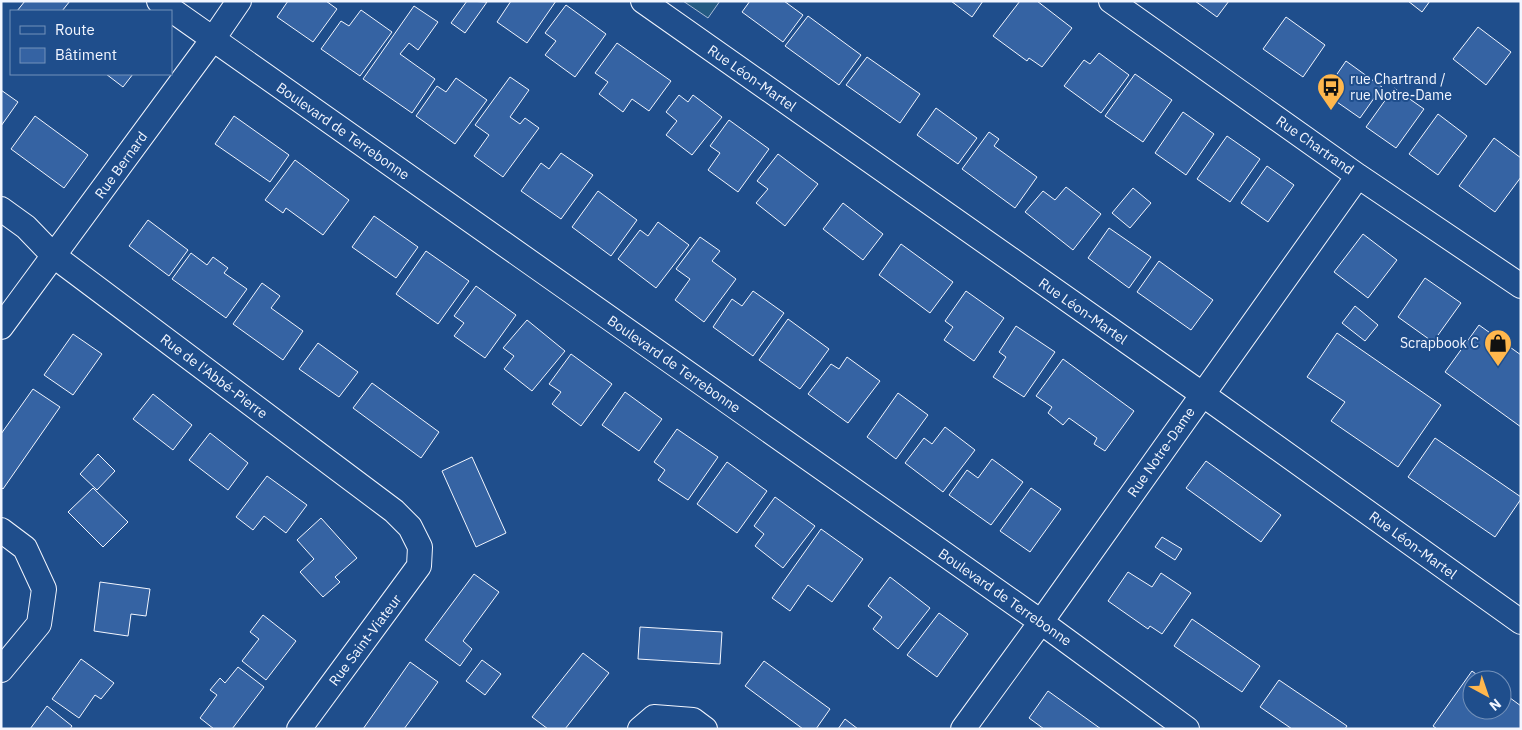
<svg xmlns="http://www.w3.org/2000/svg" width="1522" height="730" font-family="'IBM Plex Sans',sans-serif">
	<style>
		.green { fill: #245a82; stroke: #a8bbd7 }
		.building { fill: #3563a3; stroke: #f2f6ff }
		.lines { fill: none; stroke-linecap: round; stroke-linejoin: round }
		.minor-casing { stroke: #f2f6ff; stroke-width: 26 }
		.minor { stroke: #1f4e8c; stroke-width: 24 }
		.labels { text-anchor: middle; stroke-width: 4; stroke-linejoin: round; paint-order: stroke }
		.street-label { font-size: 14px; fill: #f2f6ff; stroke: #1f4e8c }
		.poi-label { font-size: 14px; fill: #f2f6ff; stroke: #1f4e8c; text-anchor: start }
	</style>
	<rect width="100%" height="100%" fill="#1f4e8c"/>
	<!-- green -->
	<path class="green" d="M683,1H720L708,18Z"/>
	<!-- building -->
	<path class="building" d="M25,1H70L62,11H17Z
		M288,1H326L337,9L313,42L277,17Z
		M467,1L487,2L465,33L451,23Z
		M511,1H556L527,43L497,22Z
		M750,1H784L803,15L783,42L742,12Z
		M951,1H983L972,17Z
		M1020,1H1037L1072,28L1042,67L1029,58L1027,61L993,36Z
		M1195,1H1229L1217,17Z
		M1408,1H1430L1422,12Z
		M566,5L606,34L575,77L545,55L556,41L545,33Z
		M414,6L438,22L418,50L409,43L400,54L435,79L412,113L363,79Z
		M361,10L392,32L360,76L321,49L341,21L349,26Z
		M808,16L861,55L839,85L785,46Z
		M1286,17L1325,45L1303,77L1263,49Z
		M1478,27L1511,52L1486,85L1453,59Z
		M617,43L671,81L649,111L632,99L623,112L599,94L608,82L595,73Z
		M1099,53L1129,75L1101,113L1064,86L1084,60L1090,64Z
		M867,57L920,94L900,123L846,85Z
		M1346,61L1382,87L1360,118L1324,93Z
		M106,74H133L123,87Z
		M1135,74L1172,100L1143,142L1105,116Z
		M510,77L529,90L510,117L520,124L525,118L539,128L503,177L474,156L489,135L475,125Z
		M456,78L487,100L455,144L416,116L437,86L446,92Z
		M1394,88L1424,109L1396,148L1366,127Z
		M1,90L18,102L1,126Z
		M679,95L688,102L693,95L722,117L692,155L666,135L677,121L666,112Z
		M936,108L977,138L958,164L917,135Z
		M1183,112L1214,134L1186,175L1155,153Z
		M1438,114L1467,136L1438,175L1409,154Z
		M35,116L88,155L64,188L11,149Z
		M234,116L289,155L270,182L215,144Z
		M729,120L769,149L738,192L708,170L720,153L710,146Z
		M989,132L999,139L994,146L1037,177L1015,208L962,169Z
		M1227,136L1260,159L1230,202L1197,179Z
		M1494,138L1521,158V177L1495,212L1459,186Z
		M561,153L593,175L561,219L521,191L541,163L549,169Z
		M778,154L818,184L785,226L756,203L768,189L757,181Z
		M295,160L349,200L323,235L286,208L283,213L265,200Z
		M1267,166L1294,185L1268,222L1241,203Z
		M1066,187L1101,214L1073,250L1025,212L1043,191L1055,200Z
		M1133,188L1151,203L1130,228L1112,213Z
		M598,191L637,220L611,256L572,227Z
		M843,203L883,234L863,260L823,229Z
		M374,216L418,247L396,278L352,247Z
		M148,220L188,250L169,276L129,246Z
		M658,222L689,245L656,288L618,259L640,230L648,236Z
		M1109,228L1151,257L1129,288L1088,258Z
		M1363,234L1397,260L1368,298L1334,272Z
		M700,237L720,251L712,261L736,279L704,322L675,300L690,279L676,269Z
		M901,244L953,282L930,313L879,275Z
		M426,251L469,281L438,324L396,294Z
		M191,253L207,265L213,257L228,268L224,273L247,289L226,318L172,279Z
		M1159,261L1213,300L1191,330L1137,292Z
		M1425,278L1461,303L1433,342L1398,317Z
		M262,283L280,296L271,308L303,331L283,360L233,324Z
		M476,286L516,315L485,358L454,336L464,323L454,316Z
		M753,291L784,313L753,356L713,327L732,299L742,306Z
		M966,291L1004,318L974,361L944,340L953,327L945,321Z
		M1355,306L1378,325L1365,341L1342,323Z
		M788,319L829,349L800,389L759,360Z
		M527,320L565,351L532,391L504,369L514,356L503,348Z
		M1479,325L1521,355V427L1445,372Z
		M1016,326L1055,352L1024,397L993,377L1006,357L999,352Z
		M1337,333L1441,405L1398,467L1331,421L1345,402L1307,377Z
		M73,334L102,354L73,395L44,375Z
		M318,343L358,372L339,397L299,369Z
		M571,354L612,384L581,426L552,404L561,392L549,384Z
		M847,357L880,381L848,423L808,394L831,364L839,369Z
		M1063,359L1134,411L1105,451L1094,444L1097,438L1069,418L1063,425L1048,413L1052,407L1036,396Z
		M372,383L439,432L421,458L353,408Z
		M33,389L60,407L3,489L1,487V434Z
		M625,392L662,419L639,451L602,425Z
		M898,393L928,415L896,459L867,437Z
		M153,394L192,425L173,450L133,419Z
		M945,427L975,450L943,492L905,463L924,438L932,444Z
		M677,429L718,457L688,500L658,480L665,470L654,462Z
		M210,433L248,463L228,490L189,460Z
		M1435,438L1521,497V499L1495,537L1408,477Z
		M98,454L115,471L97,490L80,474Z
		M472,457L506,533L476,547L442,471Z
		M992,459L1023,482L991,525L949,495L967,470L978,478Z
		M1206,461L1281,515L1261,542L1186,488Z
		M727,462L767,491L737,533L697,504Z
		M267,476L307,505L286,533L264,516L253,530L236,517Z
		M93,488L128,522L103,547L68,512Z
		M1031,488L1061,509L1030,552L1000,531Z
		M775,497L815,526L783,568L755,546L764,534L754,526Z
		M321,518L357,558L335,577L340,582L323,597L300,572L314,559L297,540Z
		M821,529L863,559L832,602L808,585L790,611L772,598Z
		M1162,537L1182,549L1175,560L1155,547Z
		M1128,572L1152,587L1161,573L1191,593L1162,634L1150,626L1148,629L1108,601Z
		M474,574L499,592L463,641L472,649L460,666L425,640Z
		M890,577L930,608L898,649L873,629L882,617L868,606Z
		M100,582L150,589L146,616L131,614L128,636L94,631Z
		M939,613L968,634L937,677L907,655Z
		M263,615L296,641L266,680L242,661L259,639L250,632Z
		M1192,619L1260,666L1242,692L1174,646Z
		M640,627L722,632L720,664L638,659Z
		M583,653L609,673L565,729H548L532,717Z
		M81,659L114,683L101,699L95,695L79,718L52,699Z
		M482,660L501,674L485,695L466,681Z
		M764,661L830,709L816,729H803L745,686Z
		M410,662L438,682L404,729H363Z
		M238,667L264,687L232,729H214L200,718L217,695L210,690L220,678L225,683Z
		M1472,671L1484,680H1472V710H1502V692L1521,706V729H1437L1433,726Z
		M1279,680L1347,726L1345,729H1292L1260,707Z
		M1048,691L1101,729H1044L1029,718Z
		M47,706L72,726L70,729H30Z
		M845,719L858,729H838Z"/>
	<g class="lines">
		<!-- minor casing -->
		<g class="minor-casing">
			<path id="minor" d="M159,1L1041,622L1187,729
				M643,1L1202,394L1521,622
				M1111,1L1358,176L1521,286
				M1,209L26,227L54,256L394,511L410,527L420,547L419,566L299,729
				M1,327L213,39L239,1
				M1,530L25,548L44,589L39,624L1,670
				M640,729L654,717L693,720L705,729
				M963,729L1041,622L1358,176"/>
		</g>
		<!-- minor -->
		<use href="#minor" class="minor"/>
	</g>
	<!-- icons -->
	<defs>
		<g id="bus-pin" transform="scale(1.4375)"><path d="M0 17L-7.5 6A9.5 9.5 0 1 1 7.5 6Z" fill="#ffb74d" stroke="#1f4e8c"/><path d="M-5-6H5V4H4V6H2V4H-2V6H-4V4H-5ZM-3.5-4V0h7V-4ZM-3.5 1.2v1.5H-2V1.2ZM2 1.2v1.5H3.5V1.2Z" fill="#111"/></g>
		<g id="shop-pin" transform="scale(1.4375)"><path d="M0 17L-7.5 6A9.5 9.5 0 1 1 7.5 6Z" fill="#ffb74d" stroke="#1f4e8c"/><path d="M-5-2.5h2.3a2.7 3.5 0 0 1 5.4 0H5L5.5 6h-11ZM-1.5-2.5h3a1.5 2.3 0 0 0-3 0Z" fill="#111"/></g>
	</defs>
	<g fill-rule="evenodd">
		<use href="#bus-pin" x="1331" y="87"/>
		<use href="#shop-pin" x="1498" y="343"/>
	</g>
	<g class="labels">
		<!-- street labels -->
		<g class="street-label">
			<text transform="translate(752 78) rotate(35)" y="5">Rue Léon-Martel</text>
			<text transform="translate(343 131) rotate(35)" y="5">Boulevard de Terrebonne</text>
			<text transform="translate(1315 145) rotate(35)" y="5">Rue Chartrand</text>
			<text transform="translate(121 165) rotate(-54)" y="5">Rue Bernard</text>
			<text transform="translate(1083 311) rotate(35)" y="5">Rue Léon-Martel</text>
			<text transform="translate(674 364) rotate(35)" y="5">Boulevard de Terrebonne</text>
			<text transform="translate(214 376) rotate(37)" y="5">Rue de l'Abbé-Pierre</text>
			<text transform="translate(1161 452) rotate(-55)" y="5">Rue Notre-Dame</text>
			<text transform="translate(1413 545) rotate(36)" y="5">Rue Léon-Martel</text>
			<text transform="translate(1005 597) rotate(35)" y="5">Boulevard de Terrebonne</text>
			<text transform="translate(365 640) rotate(-53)" y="5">Rue Saint-Viateur</text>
		</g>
		<!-- poi labels -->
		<g class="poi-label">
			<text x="1350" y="84">rue Chartrand /<tspan x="1350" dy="16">rue Notre-Dame</tspan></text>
			<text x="1479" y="348" text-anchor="end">Scrapbook C</text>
		</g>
	</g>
	<!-- border -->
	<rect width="1522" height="730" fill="none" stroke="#f2f6ff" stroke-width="5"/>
	<!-- legend -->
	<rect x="10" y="10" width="162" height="65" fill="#1f4e8c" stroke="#7391ba"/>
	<rect x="20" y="26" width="25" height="8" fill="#1f4e8c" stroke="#7391ba"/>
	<text x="55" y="35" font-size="15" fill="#f2f6ff">Route</text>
	<rect x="20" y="48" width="25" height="15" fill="#3563a3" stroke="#7391ba"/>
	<text x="55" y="60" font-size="15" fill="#f2f6ff">Bâtiment</text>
	<!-- north arrow -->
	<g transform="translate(1487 695) rotate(140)"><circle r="24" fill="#1f4e8c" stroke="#7391ba"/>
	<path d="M0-4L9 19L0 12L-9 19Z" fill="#ffb74d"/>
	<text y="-8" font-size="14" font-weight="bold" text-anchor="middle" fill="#f2f6ff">N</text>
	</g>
</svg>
